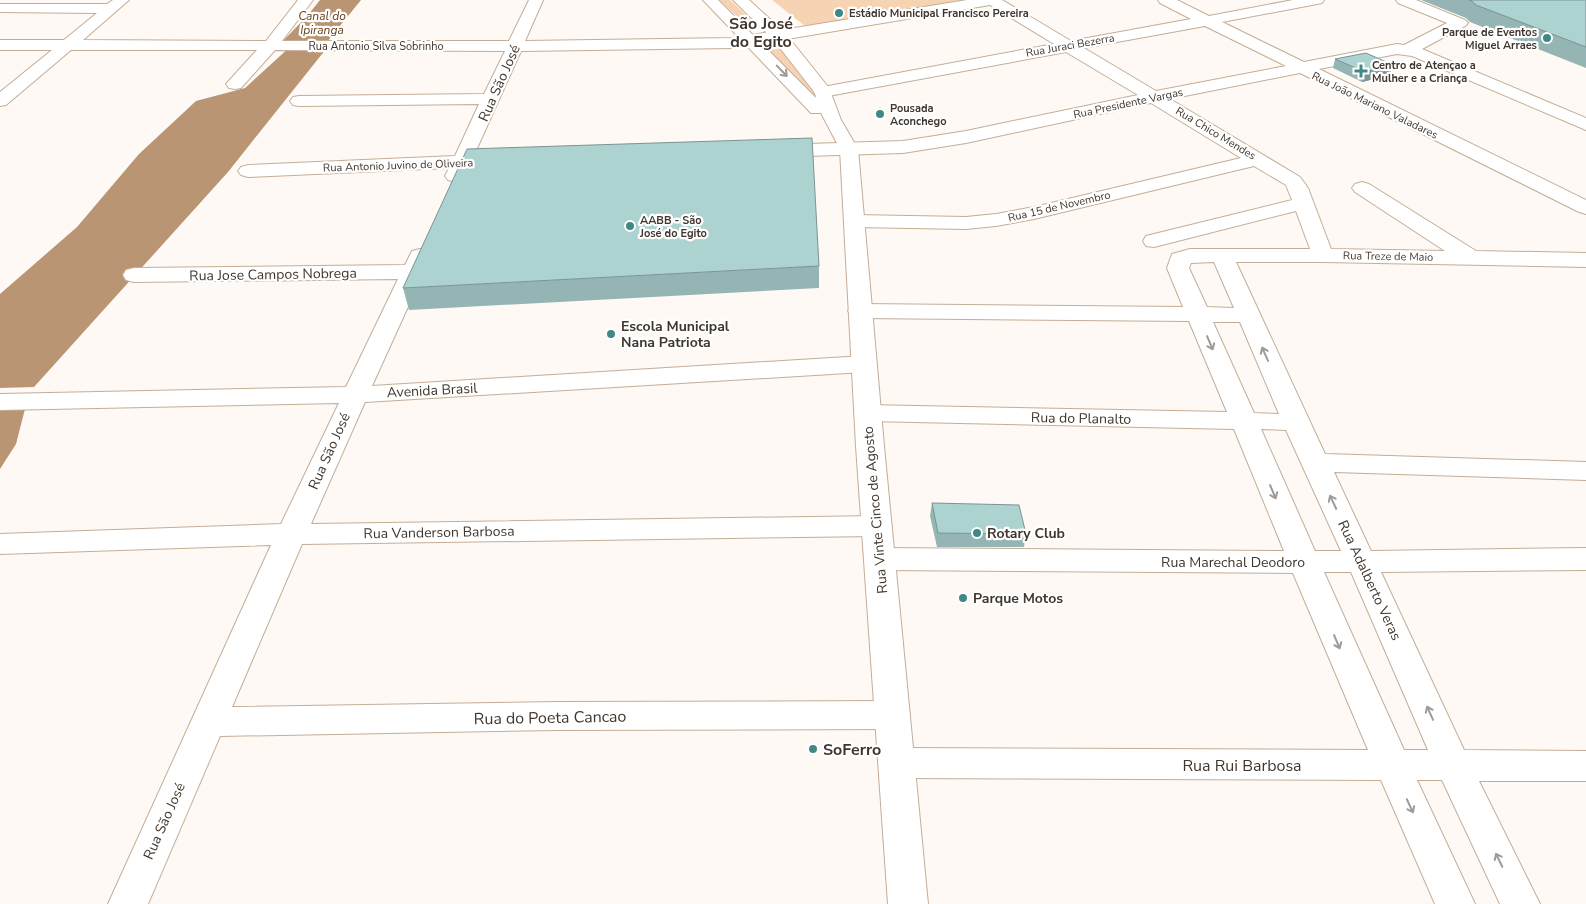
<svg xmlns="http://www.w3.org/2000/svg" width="1586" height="904" font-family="'Nunito Sans',sans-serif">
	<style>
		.green { fill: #f6d4b3 }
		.water { fill: #b99573 }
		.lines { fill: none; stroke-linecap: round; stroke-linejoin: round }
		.minor-casing { stroke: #c4ad97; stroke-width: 2 }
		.major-casing { stroke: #c4ad97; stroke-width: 2 }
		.minor { fill: #fff; fill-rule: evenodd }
		.major { fill: #fff; fill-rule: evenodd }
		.wall { fill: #95b5b4 }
		.shaded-wall { fill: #799492 }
		.building { fill: #add3d1; stroke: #799492 }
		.oneway { stroke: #a09a96 }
		.poi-dot { fill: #408885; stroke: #fff; stroke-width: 2 }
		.labels { text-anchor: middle; stroke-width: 4.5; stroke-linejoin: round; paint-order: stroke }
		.far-poi-label { font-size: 11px; font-weight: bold; fill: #40362d; stroke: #fff; text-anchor: start }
		.far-street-label { font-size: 11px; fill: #40362d; stroke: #fff }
		.far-water-label { font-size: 12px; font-style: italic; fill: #674219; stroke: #fff }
		.street-label { font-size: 14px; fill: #40362d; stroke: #fff }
		.poi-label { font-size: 14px; font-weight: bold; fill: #40362d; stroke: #fff; text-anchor: start }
		.far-district-label { font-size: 16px; font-weight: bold; fill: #40362d; stroke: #fff }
		.near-street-label { font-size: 16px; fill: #40362d; stroke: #fff }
		.near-poi-label { font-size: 16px; font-weight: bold; fill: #40362d; stroke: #fff; text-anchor: start }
	</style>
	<rect width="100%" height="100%" fill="#fef9f4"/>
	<!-- green -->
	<path class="green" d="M719,0H730L758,26L756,28H750Z
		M772,0H973L805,26Z
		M771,40L777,43L804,78L820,103L767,50L765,42Z"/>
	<!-- water -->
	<path class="water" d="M320,0H361L327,42H282L308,15Z
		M291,46L326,49L228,172L34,387L0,388V294L77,227L139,154L196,101L245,88Z
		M0,409H25L16,444L0,469Z"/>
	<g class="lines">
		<!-- minor casing -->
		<g class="minor-casing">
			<path id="minor" d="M113,0H129L83,40L266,41L298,0H313L282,41H509L529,0H543L525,41L733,38L967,0H1002L1071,41L1191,19L1160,3L1158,0H1177L1209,16L1293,0H1324L1322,3L1317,4L1222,22L1304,62L1397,44L1404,45L1447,23L1398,3L1396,0H1416L1465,20L1468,23L1465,26L1422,49L1586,118V130L1412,56L1397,54L1319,69L1586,200V214L1579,212L1300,73L1170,99L1300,177L1308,188L1331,249L1445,251L1355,192L1352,188L1355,184L1362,182L1369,184L1476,251L1586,253V267L1323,262H1236L1325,454L1586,462V480L1334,472L1371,551L1586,548V570L1381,572L1464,750L1586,751V781H1479L1540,904H1500L1442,780H1417L1475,904H1435L1381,780L898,778L885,774L880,763L885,752L898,748L1368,750L1293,573L880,570L869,567L865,559L869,551L880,548L1284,551L1234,429L867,421L858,419L854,413L858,407L867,405L1227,412L1189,321L860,318L852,316L848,311L852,306L860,304L1183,307L1167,268L1172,254L1190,249H1310L1296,211L1154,247L1146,246L1143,241L1146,236L1292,200L1286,185L1254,166L1034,219L996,226L966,229L854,227L847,225L844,221L847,217L854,215L966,217L996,214L1034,207L1241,158L1151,103L966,143L903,153L775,157L768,155L765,151L768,147L775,145L903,141L966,131L1138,95L1066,52L823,97L817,96L814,92L817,88L823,87L1054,44L990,5L733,48L521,51L474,155L497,154L504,156L507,160L504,164L469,167L462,180L455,182L448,180L445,176L449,168L248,177L241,175L238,171L241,167L248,165L455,156L479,104L299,106L293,105L290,101L293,97L299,96L484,94L505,51L275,50L241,88L235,89L229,88L226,84L257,50H71L6,105L0,106V92L52,50H0V40H64L97,13L0,12V4H107ZM1205,26L1286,66L1156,91L1084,48ZM1214,262L1234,308L1207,307L1189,268L1191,263ZM1213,322H1240L1279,414L1254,413ZM1261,429L1286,430L1341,551H1315ZM1324,572H1351L1428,750H1404Z
				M420,249L428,251L431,256L372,386L864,356L873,359L877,364L873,369L864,372L365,402L311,524L877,516L887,519L892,526L887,533L877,536L302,544L232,707L557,702L893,701L905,705L910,715L905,725L893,729L557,730L220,736L148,904H108L271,545L0,554V534L281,524L339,403L0,410V394L346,387L398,279L134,282L126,280L123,275L126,270L134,268L405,265L412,251Z"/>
		</g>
		<!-- major casing -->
		<g class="major-casing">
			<path id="major" d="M703,0H718L816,98L815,93L773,39L733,0H749L785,33L829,88L841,120L858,149L884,446L928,904H888L856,446L840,149L821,113H811Z"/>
		</g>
		<!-- minor -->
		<use href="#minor" class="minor"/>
		<!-- major -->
		<use href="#major" class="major"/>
	</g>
	<!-- wall -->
	<path class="wall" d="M1421,0H1586V68L1470,22L1466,18Z
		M1335,59L1390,75L1362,82L1333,68Z
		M819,266V288L409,310L403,288Z
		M932,503L1026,534L1024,547H937L930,516Z"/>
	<!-- shaded-wall -->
	<path class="shaded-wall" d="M1393,65L1390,75L1362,82L1365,72Z"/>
	<!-- building -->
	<path class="building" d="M1469,0H1586V47L1476,5L1472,1Z
		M1366,53L1393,65L1365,72L1335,59Z
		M812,138L819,266L403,288L467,149Z
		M932,503L1019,505L1026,534L938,533Z"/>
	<!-- one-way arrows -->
	<defs><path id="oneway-shaft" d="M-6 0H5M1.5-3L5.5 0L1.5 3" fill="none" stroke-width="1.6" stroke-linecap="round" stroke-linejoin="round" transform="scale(1.25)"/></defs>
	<g class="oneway">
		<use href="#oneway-shaft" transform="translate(782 71) rotate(46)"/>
		<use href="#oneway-shaft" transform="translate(1210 343) rotate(67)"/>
		<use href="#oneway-shaft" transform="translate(1265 354) rotate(-114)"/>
		<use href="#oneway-shaft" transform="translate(1273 492) rotate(67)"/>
		<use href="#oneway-shaft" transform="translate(1333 502) rotate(-115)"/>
		<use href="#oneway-shaft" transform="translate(1337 642) rotate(67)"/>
		<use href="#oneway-shaft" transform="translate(1430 713) rotate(-114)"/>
		<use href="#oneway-shaft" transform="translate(1410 806) rotate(65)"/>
		<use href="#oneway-shaft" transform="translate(1499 860) rotate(-116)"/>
	</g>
	<!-- markers -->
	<g class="poi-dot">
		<circle cx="839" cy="13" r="5"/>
		<circle cx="1547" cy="38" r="5"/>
		<path d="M1358.5 63.5h5v5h5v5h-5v5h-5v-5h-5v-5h5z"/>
		<circle cx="880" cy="114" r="5"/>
		<circle cx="630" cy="226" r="5"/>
		<circle cx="611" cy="334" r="5"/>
		<circle cx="977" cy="533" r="5"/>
		<circle cx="963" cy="598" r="5"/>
		<circle cx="813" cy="749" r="5"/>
	</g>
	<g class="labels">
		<!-- far-poi labels -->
		<g class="far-poi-label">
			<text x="849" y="17">Estádio Municipal Francisco Pereira</text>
			<text x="1537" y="36" text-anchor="end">Parque de Eventos<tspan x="1537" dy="13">Miguel Arraes</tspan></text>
			<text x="1372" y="69">Centro de Atençao a<tspan x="1372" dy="13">Mulher e a Criança</tspan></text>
			<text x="890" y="112">Pousada<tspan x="890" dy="13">Aconchego</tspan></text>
			<text x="640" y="224">AABB - São<tspan x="640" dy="13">José do Egito</tspan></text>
		</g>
		<!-- far-street labels -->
		<g class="far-street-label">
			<text transform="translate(1070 45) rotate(-10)" y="4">Rua Juraci Bezerra</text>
			<text x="376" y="50">Rua Antonio Silva Sobrinho</text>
			<text transform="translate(1128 103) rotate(-12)" y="4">Rua Presidente Vargas</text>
			<text transform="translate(1375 105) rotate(26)" y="4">Rua João Mariano Valadares</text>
			<text transform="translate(1216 133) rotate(31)" y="4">Rua Chico Mendes</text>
			<text transform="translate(398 165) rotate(-2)" y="4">Rua Antonio Juvino de Oliveira</text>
			<text transform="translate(1059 206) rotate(-13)" y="4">Rua 15 de Novembro</text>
			<text transform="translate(1388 256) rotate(1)" y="4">Rua Treze de Maio</text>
		</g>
		<!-- far-water labels -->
		<g class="far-water-label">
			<text x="322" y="20">Canal do<tspan x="322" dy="14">Ipiranga</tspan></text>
		</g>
		<!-- street labels -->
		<g class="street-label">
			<text transform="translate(499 83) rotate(-66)" y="5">Rua São José</text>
			<text transform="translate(273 274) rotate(-1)" y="5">Rua Jose Campos Nobrega</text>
			<text transform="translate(432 390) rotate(-3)" y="5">Avenida Brasil</text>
			<text transform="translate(1081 418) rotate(1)" y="5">Rua do Planalto</text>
			<text transform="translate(329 451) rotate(-66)" y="5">Rua São José</text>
			<text transform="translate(875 510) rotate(-95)" y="5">Rua Vinte Cinco de Agosto</text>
			<text transform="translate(439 532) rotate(-1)" y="5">Rua Vanderson Barbosa</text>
			<text x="1233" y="567">Rua Marechal Deodoro</text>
			<text transform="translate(1370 580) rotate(65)" y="5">Rua Adalberto Veras</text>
			<text transform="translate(164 821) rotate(-66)" y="5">Rua São José</text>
		</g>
		<!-- poi labels -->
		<g class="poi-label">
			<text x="621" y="331">Escola Municipal<tspan x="621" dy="16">Nana Patriota</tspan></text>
			<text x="987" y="538">Rotary Club</text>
			<text x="973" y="603">Parque Motos</text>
		</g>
		<!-- far-district labels -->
		<g class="far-district-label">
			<text x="761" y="29">São José<tspan x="761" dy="18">do Egito</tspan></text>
		</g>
		<!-- near-street labels -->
		<g class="near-street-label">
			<text transform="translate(550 717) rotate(-1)" y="6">Rua do Poeta Cancao</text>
			<text x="1242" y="771">Rua Rui Barbosa</text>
		</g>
		<!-- near-poi labels -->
		<g class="near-poi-label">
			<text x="823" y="755">SoFerro</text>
		</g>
	</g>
</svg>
